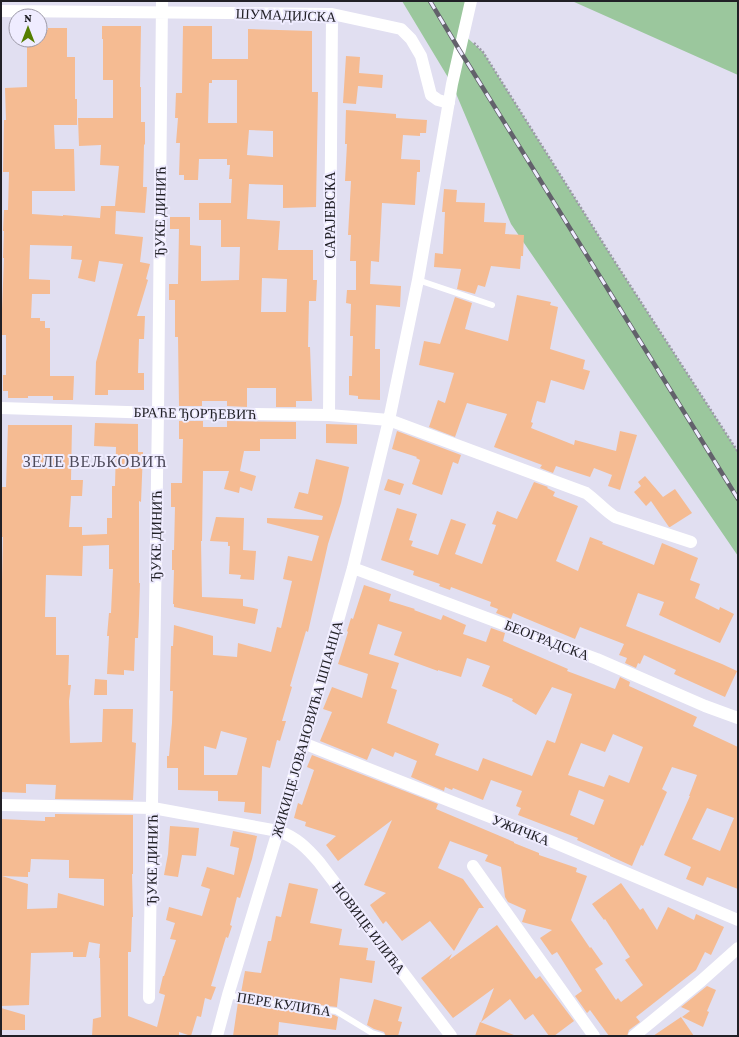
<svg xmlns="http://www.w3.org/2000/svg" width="739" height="1037" font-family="'Crimson Pro',serif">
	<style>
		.grass { fill: #9bc79d }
		.building { fill: #f5bb92; fill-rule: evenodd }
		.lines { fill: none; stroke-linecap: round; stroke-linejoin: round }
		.path { stroke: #9b9aa7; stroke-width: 2.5; stroke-dasharray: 2 2; stroke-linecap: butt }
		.lane { stroke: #fff; stroke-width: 6 }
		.street { stroke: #fff; stroke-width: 12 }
		.rail-casing { stroke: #62616b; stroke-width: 4.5 }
		.rail { stroke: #efecff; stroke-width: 3; stroke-dasharray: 9; stroke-linecap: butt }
		.labels { text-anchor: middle; stroke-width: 4; stroke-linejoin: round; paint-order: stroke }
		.street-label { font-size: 14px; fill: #212026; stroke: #efecff }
		.quarter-label { font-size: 16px; letter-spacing: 1px; fill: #4e4b5b; stroke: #efecff }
	</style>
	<rect width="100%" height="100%" fill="#e1dff1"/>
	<!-- grass -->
	<path class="grass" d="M402,1H471L463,34L483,52L615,262L738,452V556L511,224L452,84Z
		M572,1H738V75Z"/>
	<!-- building -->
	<path class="building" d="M102,26H141L140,87H141V122H145V144L144,145L143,187H147L145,213L116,211L115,234L143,237L140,262L150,264L146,279L148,280L137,316H145L144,339H139L138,373H144V390H108V395H95L96,362L123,264L99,261L95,282L78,278L82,260L71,259L72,246L30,245L29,279L50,280V294H32L31,318H40V321H45V328H50V376H74L73,400H53V396H28V398H8V391H3V375H6V335H1L4,258H3L4,231H3L4,210H8L9,172H3L4,120H6L5,88L27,87V40H40V30H48V28H67V57H75V99H77V125H54L55,149H74L75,191H32V214L63,216V215L100,218L101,206H115L119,166L100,165L101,145L79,146L78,118H113V80H103V39H102Z
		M183,26H212V59H248V29L312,31V92H318L316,207L283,208V185L249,184L247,219L280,221L278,250H313V280H317L316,301H309L308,347H310L312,401H296V407H276V388H247V407L227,406V401H202V406H179L178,337H175V300H169V284H178L179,229H170V217H190V245L201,246V281L239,280L240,247H221V220H199V203H231L232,179H229L230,165H227V159H199L198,180H184V175H179L180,143H176L178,118H175L176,93H182ZM212,80H237V123H208L209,83H212ZM249,130L273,131V157L247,155ZM262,278L287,279L286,312H261Z
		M346,56L360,57L359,73L383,75L382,88L358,86L356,104L343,103Z
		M346,110L396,114V118L427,120L426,133H420V136L403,135L401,159L420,160V172H417L415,205L382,203L379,262L371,261L370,284L401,286L400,307L376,305L375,349H380V400L358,399V396L349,395V376H352L353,336H350L351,304L346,303L347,290H356V261H350L351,235H348L351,181H345L347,144H345Z
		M444,189L457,190L456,202L485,203L484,222L506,223L505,234L524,235L523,256H521L520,269L491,266L485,287L478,285L475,294L457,289L461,269L434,267L435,253L443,254L445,212H442Z
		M517,295L551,302L550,305L558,307L550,349L585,360L583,369L590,371L584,390L551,380L545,403L537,401L531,422L533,423L531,428L574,445L575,440L616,451L620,431L637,435L620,490L608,486L612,475L594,468L590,477L556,466L553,473L540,468L542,465L494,447L507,414L467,403L455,437L429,427L438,400L445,403L454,373L419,365L424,341L440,344L455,297L472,303L465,329L508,341Z
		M179,421H203V427H227V421L296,422V439H260V451H244L240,471L256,476L252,491L240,487L239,493L224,489L229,471H203L202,541H201L202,597L243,599V606L258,609L255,624L174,607V604H173L174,570H172V550H174L175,507H171V483H182L183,439H179Z
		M95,423L138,424V452H143L141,502L139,501V583H140L139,615L138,638H135L134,671L124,670V675L107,674L109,636H107L109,613H111L113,569H109V545L83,546L82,576L46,575L45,617H56V655H69L68,685H71L69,701L70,743L102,742L103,709H133L132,742L136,743L133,800L55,799L56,785L26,784V793L1,792V580H2L3,537H1V487H6L8,425H72L71,480H83L82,496H71L69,527H82V535L107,534V518H112V486H115L116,447L94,446Z
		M326,424L357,425V444L326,443Z
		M397,431L461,455L458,464L453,462L442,495L412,484L420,460L416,458L417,457L392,449Z
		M316,459L349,467L341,503L328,544L308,632L306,631L290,686L292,687L282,721H286L280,741L277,740L270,768L262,766L261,814L244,812L245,802L218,801V791L178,790V768H167V756H169L172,723L173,691H170L171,646H173L174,625L213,636V655L237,657L238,643L271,652L277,627L281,628L292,581L283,579L288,556L312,561L319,536L267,523V518L322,520L323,516L294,508L299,492L308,494ZM221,731L247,738L237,775H204V746L216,749Z
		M645,476L663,497L675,489L692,513L670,527H669L651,501L646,506L634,492L641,486L638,482Z
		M388,479L404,484L400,495L384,490Z
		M534,482L548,487L547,488L555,492L553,496L578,506L556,561L578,571L590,537L603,542L602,544L654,565L662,543L698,558L690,580L700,584L695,598L719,610L720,607L734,614L720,643L659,615L664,602L638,593L626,626L722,664L737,671L725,697L674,674L676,670L644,655L640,664L638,663L636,668L625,663L627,658L619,655L624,644L580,627L575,639L513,613L511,619L496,613L498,609L490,606L491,602L451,587L450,590L439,586L440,584L413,575L414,571L381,560L397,508L417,514L409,540L413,541L411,546L438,555L451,519L466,524L455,554L482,564L496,525L492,524L497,511L517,519Z
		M216,517L244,518L243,550L256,551L254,580L240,579L241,575L229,574L230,546H228V542L210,541Z
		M364,585L391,594L389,601L415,609L414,610L441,620L443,615L466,625L463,634L486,642L491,628L505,633L503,641L568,669L567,671L615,689L620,677L630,682L629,686L697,717L693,726L738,747V889L707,877L703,886L686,879L691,867L664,855L690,796H689L697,775L672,767L662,789L667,792L643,846L641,845L632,866L610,856V855L577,840L578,838L518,815L521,808L516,806L522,791L491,780L483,800L453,788L452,790L445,787L444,791L411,777L417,761L395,752L393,757L372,748L367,760L320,741L332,712L323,709L332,687L362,698L368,674L338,664L348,632L347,631L351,618L353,619ZM378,624L402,632L394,655L438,671V670L461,677L467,658L490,666L482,686L513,699L512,701L536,715L552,687L572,694L555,743L547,740L532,776L483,758L478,771L435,755L439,744L387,723L397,690L391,688L399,663L369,654ZM613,734L643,747L629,783L609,775L604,787L568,775L581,743L605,752ZM579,790L604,800L594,825L570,815ZM707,808L734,818L720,851L692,839Z
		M95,679L107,680V695H94Z
		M312,755L438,804L436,809L514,842V843L539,853V855L577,868L576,872L587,876L571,920L590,948L591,947L603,964L595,969L616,1000L618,998L621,1002L643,985L625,960L630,957L605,919L604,920L592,904L621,883L640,910L643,908L657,930L668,907L694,920L696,914L724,927L711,955L705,952L696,970L636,1017L640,1022L629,1030L627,1036H609L590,1010L587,1013L575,996L582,991L557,952L552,955L540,938L552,930L522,922L526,910L508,902L505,897L501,867L485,861L488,855L450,841L438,868L463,879L484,908H479L454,951L430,921L402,941L386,921L383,924L370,905L386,893L364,885L392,820L338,861L326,845L336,836L305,826L306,822L294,818L298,803L302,805L314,770L307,767Z
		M55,814L133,815V874H132L133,917H132L131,952H128V1016L157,1027L165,995L159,993L163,976H164L176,940L170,939L175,923L166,920L169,907L202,916L210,889L201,886L207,867L234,875L239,848L230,846L233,831L257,836L252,859L240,898L237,897L230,925L232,926L228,938L226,937L211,986L216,987L211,1000L205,998L201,1017L197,1016L191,1036L179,1032V1036H92L93,1019L101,1017L100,958H99L100,944L89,942L86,957H73V952L31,953L29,1005L1,1006V819L45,821V817H55ZM31,859L69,860V878L104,879V906L58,893L57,908L27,909L28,884L2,876L28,877V872H30Z
		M170,826L199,828L196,856L182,855L178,877L164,875L168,854Z
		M289,883L318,889L310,923L342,929L339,945L368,948L366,960L375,961L372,983L340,978L337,1007L268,999L241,993L245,971L261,973L268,941H271L276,916L281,917Z
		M497,925L536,979L540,976L574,1021L554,1036H549L533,1014L525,1020L510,999L481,1022L494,988L453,1018L421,978L452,954L449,960Z
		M707,986L716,990L707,1011L709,1012L703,1027L682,1017L690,1011L681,1007Z
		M374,999L402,1007L398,1021L402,1022L398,1036H386L384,1032L374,1029L367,1025Z
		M238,1002L266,1007L334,1015L338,1017L336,1030L279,1022L278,1036H233Z
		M1,1008L25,1015V1030H1Z
		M681,1017L694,1036H653Z
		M480,1022L514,1035V1036H475Z"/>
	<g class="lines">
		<!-- path -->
		<path class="path" d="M474,43L483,52L615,262L738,452"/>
		<!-- lane -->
		<path class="lane" d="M418,280L492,305
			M228,995L267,1003L336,1011L372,1033L382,1036"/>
		<!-- street -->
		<path class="street" d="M1,11L332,14L401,29L411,39L421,56L431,95L438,100L449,103
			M1,408L158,413L329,415L389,420L586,493C597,501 604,510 615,517L691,542
			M329,415L332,14
			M353,568L597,659L705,706L738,718
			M303,743L541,837L738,920
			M1,805L153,808L278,831C296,837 307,848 319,862L451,1036
			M473,866L594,1036
			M149,998L158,413L162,1
			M217,1036L228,995L278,831L353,568L389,420L418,280L452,84L471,1
			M634,1036L701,981L738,948"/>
		<!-- rail casing -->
		<g class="rail-casing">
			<path id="rail" d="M430,1L460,51L738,499"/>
		</g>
		<!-- rail -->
		<use href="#rail" class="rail"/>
	</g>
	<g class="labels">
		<!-- street labels -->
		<g class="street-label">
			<text transform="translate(286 15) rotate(2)" y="5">ШУМАДИЈСКА</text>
			<text transform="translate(160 212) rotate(-89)" y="5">ЂУКЕ ДИНИЋ</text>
			<text transform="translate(330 215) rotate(-90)" y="5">САРАЈЕВСКА</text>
			<text transform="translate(195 413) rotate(1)" y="5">БРАЋЕ ЂОРЂЕВИЋ</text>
			<text transform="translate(156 536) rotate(-89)" y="5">ЂУКЕ ДИНИЋ</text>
			<text transform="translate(547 640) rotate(21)" y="5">БЕОГРАДСКА</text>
			<text transform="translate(307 729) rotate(-74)" y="5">ЖИКИЦЕ ЈОВАНОВИЋА ШПАНЦА</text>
			<text transform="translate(521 830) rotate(22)" y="5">УЖИЧКА</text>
			<text transform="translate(152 860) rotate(-89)" y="5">ЂУКЕ ДИНИЋ</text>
			<text transform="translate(369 928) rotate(53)" y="5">НОВИЦЕ ИЛИЋА</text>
			<text transform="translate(284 1004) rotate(9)" y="5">ПЕРЕ КУЛИЋА</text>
		</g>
		<!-- quarter labels -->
		<g class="quarter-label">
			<text x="95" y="467">ЗЕЛЕ ВЕЉКОВИЋ</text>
		</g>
	</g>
	<!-- border -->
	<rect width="739" height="1037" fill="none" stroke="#212026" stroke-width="4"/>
	<!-- north arrow -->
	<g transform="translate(28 28)"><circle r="19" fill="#efecff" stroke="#9d9aa8"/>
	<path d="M0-3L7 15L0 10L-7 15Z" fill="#547e00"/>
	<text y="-6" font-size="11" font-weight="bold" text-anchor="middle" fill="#212026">N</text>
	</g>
</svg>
